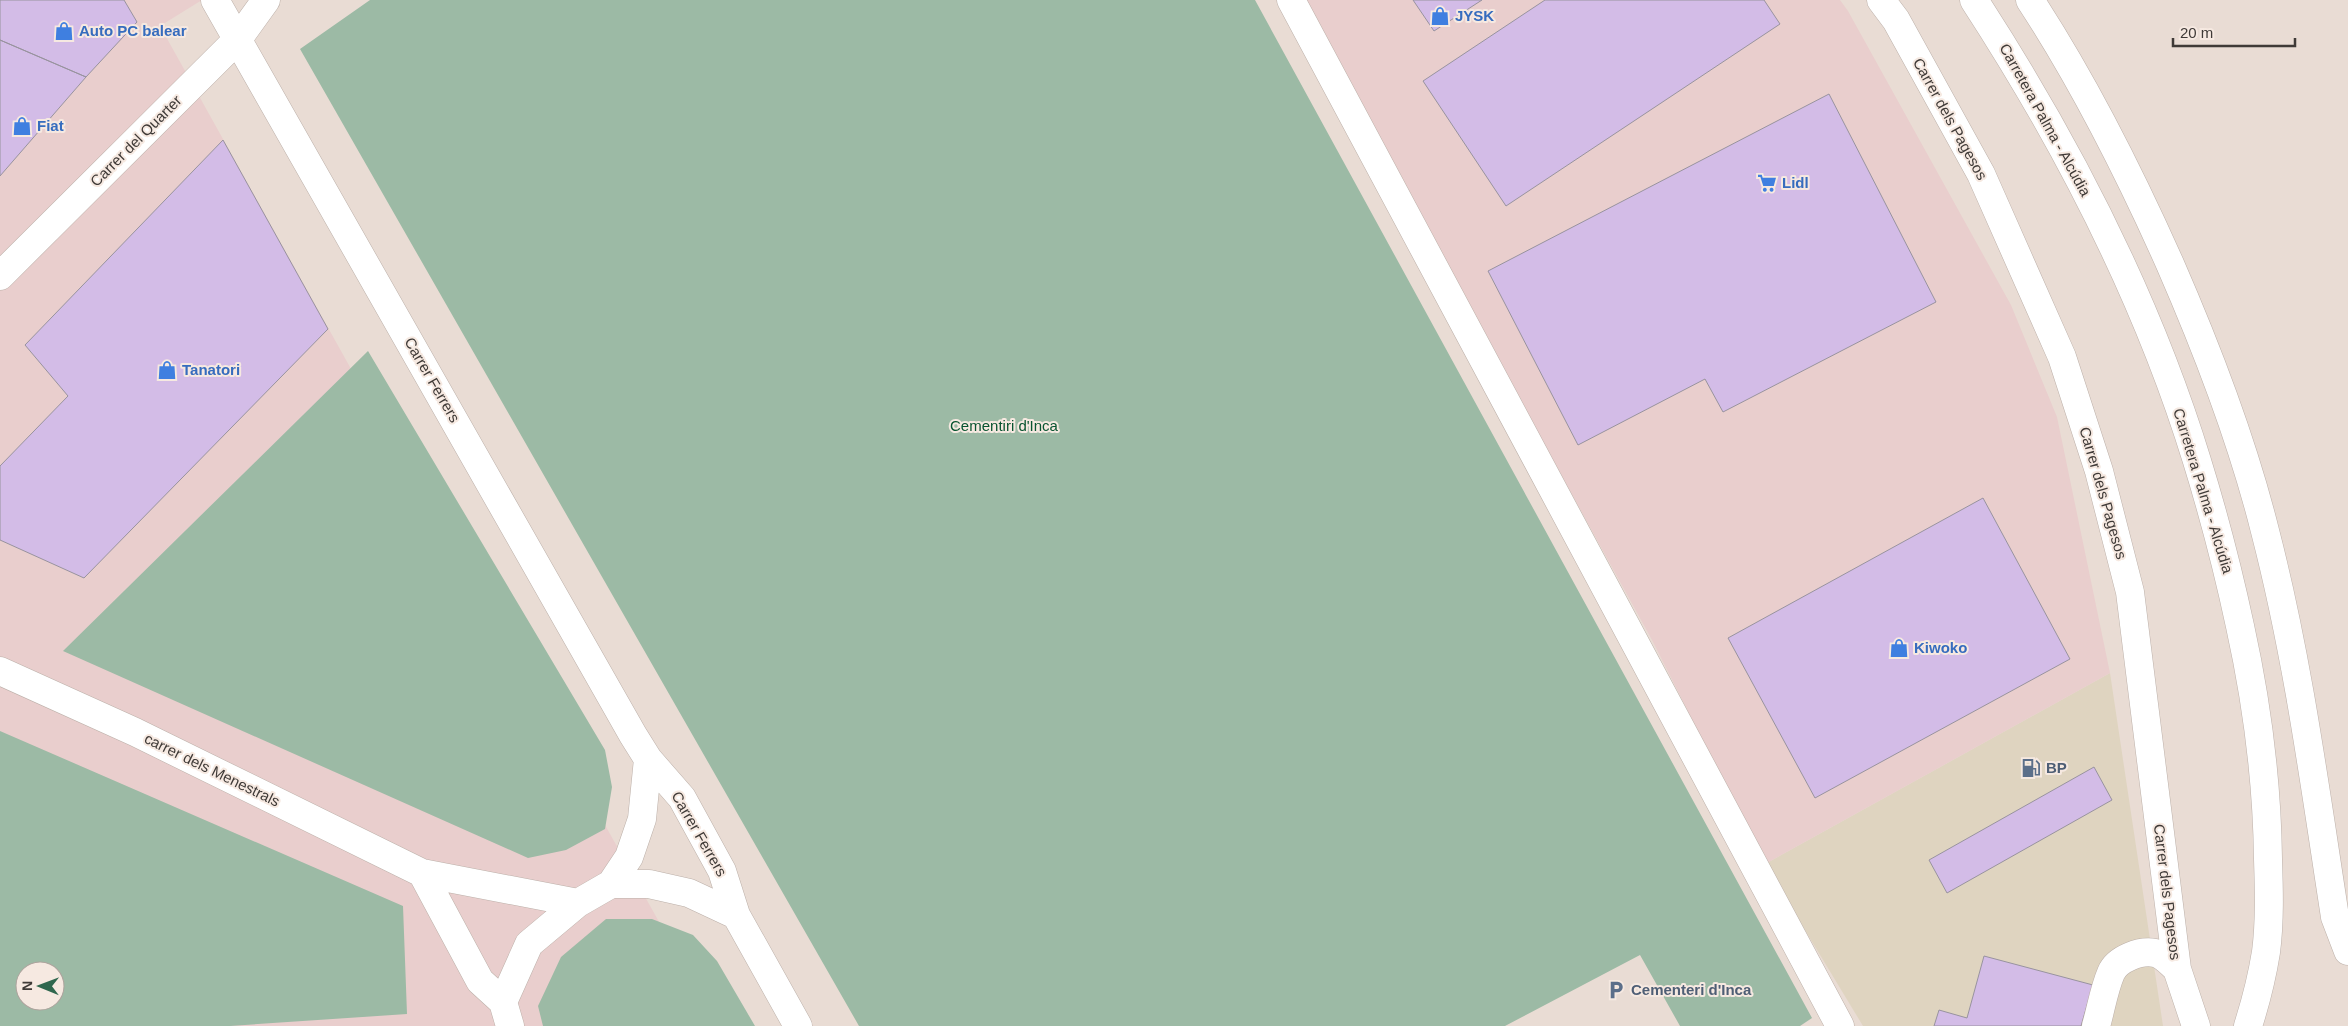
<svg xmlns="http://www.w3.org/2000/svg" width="2348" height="1026" font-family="Arial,sans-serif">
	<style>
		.commercial { fill: #dfd4c0 }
		.industrial { fill: #e9cecd; fill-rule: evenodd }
		.green { fill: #9cbaa5; fill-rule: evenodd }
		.building { fill: #d3bce7; stroke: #98939e }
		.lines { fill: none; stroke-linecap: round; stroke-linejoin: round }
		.minor-casing { stroke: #bcb0a9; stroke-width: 29 }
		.highway-casing { stroke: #bcb0a9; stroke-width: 29 }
		.minor { stroke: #fff; stroke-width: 28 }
		.highway { stroke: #fff; stroke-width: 28 }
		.labels { text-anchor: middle; stroke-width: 4; stroke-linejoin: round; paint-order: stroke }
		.shop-label { font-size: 15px; font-weight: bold; fill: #366cbe; stroke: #f6e9e1; text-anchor: start }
		.street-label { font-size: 15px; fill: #3f3a37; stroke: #f6e9e1 }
		.park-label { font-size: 15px; fill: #085430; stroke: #f6e9e1 }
		.service-label { font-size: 15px; font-weight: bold; fill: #4e5e75; stroke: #f6e9e1; text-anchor: start }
	</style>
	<rect width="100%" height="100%" fill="#e9dcd4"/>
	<!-- commercial -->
	<path class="commercial" d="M2110,673L2163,1026H1863L1765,864Z"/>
	<!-- industrial -->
	<path class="industrial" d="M0,0H202L160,26L717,1026H0ZM25,971H55V1001H25Z
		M1300,0H1840L1848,11L2011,305L2057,417L2110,673L1765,864L1652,640Z"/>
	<!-- green -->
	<path class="green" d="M370,0H1255L1812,1018L1800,1026H1680L1640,955L1505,1026H859L300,49Z
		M368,351L605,750L612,787L605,829L566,850L528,858L63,651Z
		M0,731L403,906L407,1014L230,1026H0ZM25,971H55V1001H25Z
		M606,919H652L693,935L717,961L755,1026H543L538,1006L561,957Z"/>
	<!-- building -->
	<path class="building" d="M0,0H124L137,22L86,77L0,40Z
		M1413,0H1482L1434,31Z
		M1545,0H1764L1780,24L1506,206L1423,81Z
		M0,40L86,77L0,176Z
		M1829,94L1936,302L1723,412L1705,379L1578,445L1488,271Z
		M223,140L328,329L84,578L0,540V466L68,396L25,345Z
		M1983,498L2070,659L1815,798L1728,638Z
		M2094,767L2112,800L1947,893L1929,860Z
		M1984,956L2093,985L2081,1026H1934L1939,1010L1967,1018Z"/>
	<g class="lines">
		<!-- minor casing -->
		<g class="minor-casing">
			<path id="minor" d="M215,0L633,735L648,759L682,798L722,871L736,915L798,1026
				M1291,0L1840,1026
				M1881,0L1896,20L1981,174L2062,357L2099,471L2130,592L2177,969L2196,1026
				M0,276L238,39L266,0
				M0,671L135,732L422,873L578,903
				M422,873L480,981L503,1002
				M611,884L629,857L642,819L648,759
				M510,1026L503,1002L529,944L578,903L611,884H649L689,893L736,915
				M2096,1026C2101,1009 2104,989 2111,973C2117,959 2140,950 2155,953C2164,955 2170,963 2177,969"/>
		</g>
		<!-- highway casing -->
		<g class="highway-casing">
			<path id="highway" d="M1974,0C2067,143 2147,298 2197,461C2214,516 2228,570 2240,626C2257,703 2267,779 2268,859C2269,889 2270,921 2266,952C2262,977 2256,1001 2248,1026
				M2030,0C2085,84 2129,172 2170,264C2208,351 2242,439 2265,531C2298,658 2315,788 2335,917L2348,951"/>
		</g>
		<!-- minor -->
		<use href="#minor" class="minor"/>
		<!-- highway -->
		<use href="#highway" class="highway"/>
	</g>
	<!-- icons -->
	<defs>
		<g id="shop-bare" transform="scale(1.5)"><path d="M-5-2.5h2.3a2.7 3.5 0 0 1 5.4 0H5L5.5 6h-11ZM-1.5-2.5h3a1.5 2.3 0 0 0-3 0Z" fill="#3f7fe0" stroke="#f6e9e1" stroke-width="2.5" paint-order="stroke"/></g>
		<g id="supermarket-bare" transform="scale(1.5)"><path d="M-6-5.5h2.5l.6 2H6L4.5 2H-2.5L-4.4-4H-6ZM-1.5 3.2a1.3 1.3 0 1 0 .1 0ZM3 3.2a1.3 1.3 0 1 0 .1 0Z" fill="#3f7fe0" stroke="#f6e9e1" stroke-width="2.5" paint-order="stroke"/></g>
		<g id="fuel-bare" transform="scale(1.5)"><path d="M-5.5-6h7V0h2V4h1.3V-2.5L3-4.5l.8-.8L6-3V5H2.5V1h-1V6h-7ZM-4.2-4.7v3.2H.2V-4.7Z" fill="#5c6f8a" stroke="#f6e9e1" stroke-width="2.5" paint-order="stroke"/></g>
		<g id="parking-bare" transform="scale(1.5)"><path d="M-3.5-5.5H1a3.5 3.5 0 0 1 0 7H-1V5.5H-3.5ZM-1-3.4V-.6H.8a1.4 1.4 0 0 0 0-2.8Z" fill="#5c6f8a" stroke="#f6e9e1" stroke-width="2.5" paint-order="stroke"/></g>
	</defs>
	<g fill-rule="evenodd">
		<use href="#shop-bare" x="1440" y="16"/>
		<use href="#shop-bare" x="64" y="31"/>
		<use href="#shop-bare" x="22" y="126"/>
		<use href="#supermarket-bare" x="1767" y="183"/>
		<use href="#shop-bare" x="167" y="370"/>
		<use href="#shop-bare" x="1899" y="648"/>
		<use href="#fuel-bare" x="2031" y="768"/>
		<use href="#parking-bare" x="1616" y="990"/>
	</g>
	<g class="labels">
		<!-- shop labels -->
		<g class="shop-label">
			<text x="1455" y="21">JYSK</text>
			<text x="79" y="36">Auto PC balear</text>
			<text x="37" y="131">Fiat</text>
			<text x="1782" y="188">Lidl</text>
			<text x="182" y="375">Tanatori</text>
			<text x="1914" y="653">Kiwoko</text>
		</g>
		<!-- street labels -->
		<g class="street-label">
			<text transform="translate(1950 119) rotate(61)" y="5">Carrer dels Pagesos</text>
			<text transform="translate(2045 120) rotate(61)" y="5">Carretera Palma - Alcúdia</text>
			<text transform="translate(136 141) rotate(-45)" y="5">Carrer del Quarter</text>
			<text transform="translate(432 380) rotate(60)" y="5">Carrer Ferrers</text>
			<text transform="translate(2203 491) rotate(73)" y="5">Carretera Palma - Alcúdia</text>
			<text transform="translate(2103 493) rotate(74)" y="5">Carrer dels Pagesos</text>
			<text transform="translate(212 770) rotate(26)" y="5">carrer dels Menestrals</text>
			<text transform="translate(699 834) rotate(60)" y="5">Carrer Ferrers</text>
			<text transform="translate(2167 892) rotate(83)" y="5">Carrer dels Pagesos</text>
		</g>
		<!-- park labels -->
		<g class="park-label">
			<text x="1004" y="431">Cementiri d'Inca</text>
		</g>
		<!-- service labels -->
		<g class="service-label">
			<text x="2046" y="773">BP</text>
			<text x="1631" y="995">Cementeri d'Inca</text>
		</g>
	</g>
	<!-- north arrow -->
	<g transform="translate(40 986) rotate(271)"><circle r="24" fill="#f6e9e1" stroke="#ada39d"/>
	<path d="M0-4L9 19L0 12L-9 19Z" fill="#2f674e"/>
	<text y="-8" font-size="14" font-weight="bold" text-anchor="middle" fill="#3f3a37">N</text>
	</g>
	<!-- scale -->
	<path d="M2173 38v8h122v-8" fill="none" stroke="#3f3a37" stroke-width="2.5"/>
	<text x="2180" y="38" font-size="15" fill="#3f3a37" stroke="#f6e9e1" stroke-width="4" paint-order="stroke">20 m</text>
</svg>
